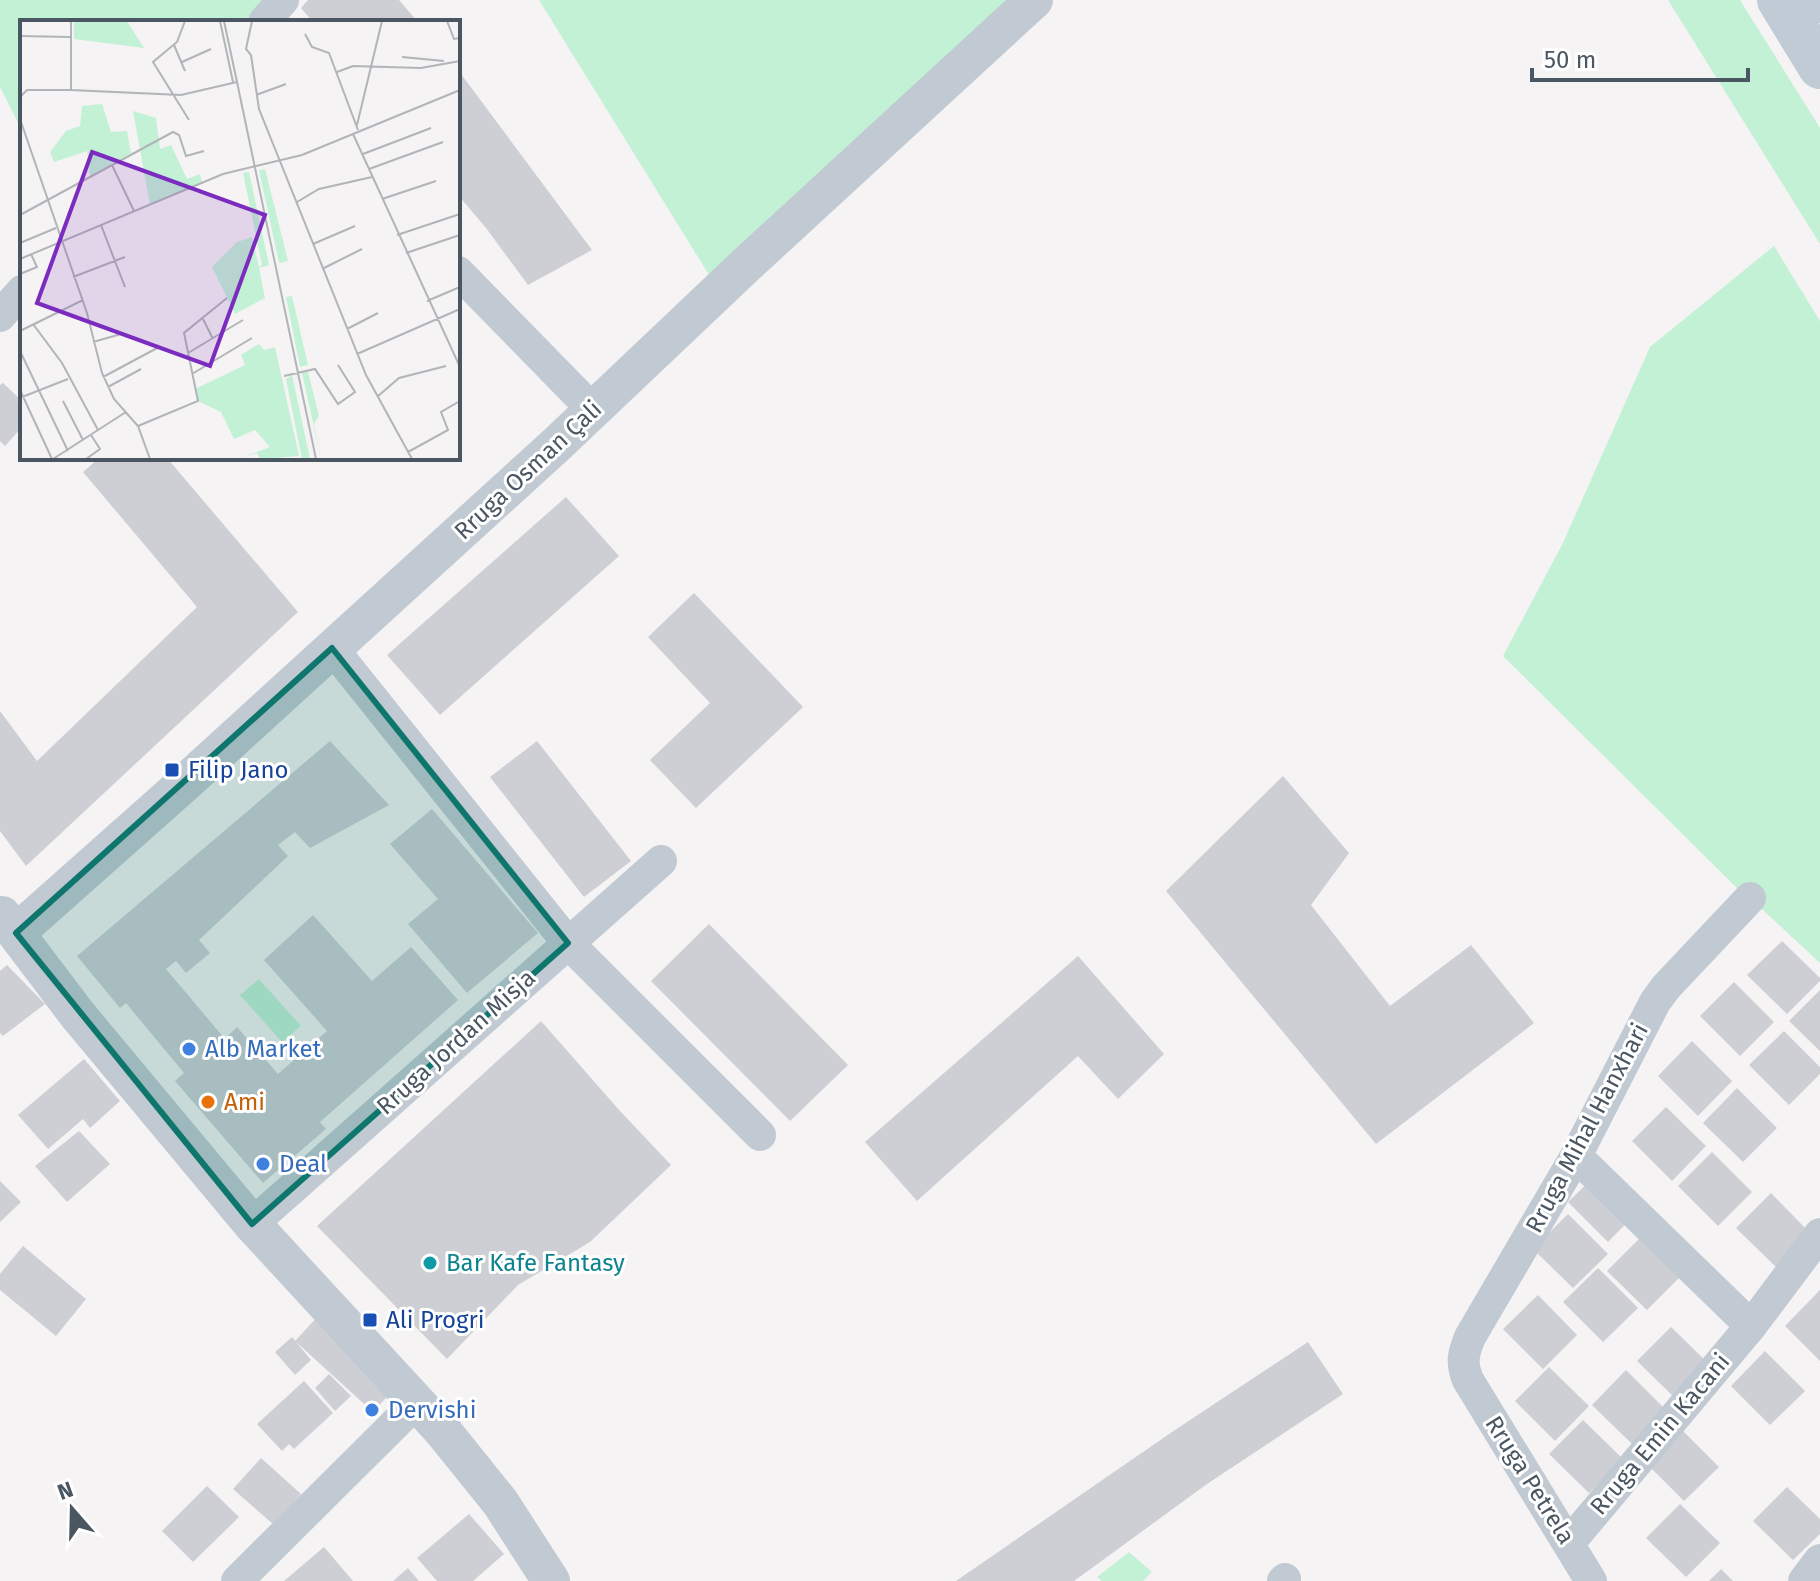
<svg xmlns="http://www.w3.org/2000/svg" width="1820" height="1581" font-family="'Fira Sans',sans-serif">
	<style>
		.green { fill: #c3f1d5 }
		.building { fill: #cdcfd5 }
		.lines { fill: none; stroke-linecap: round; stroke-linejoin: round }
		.minor { stroke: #c1cad2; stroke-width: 32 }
		.tertiary { stroke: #c1cad2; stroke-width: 38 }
		.secondary { stroke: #c1cbd6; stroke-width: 44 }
		.marked { fill: #0f766e; fill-opacity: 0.2; stroke: #0f766e; stroke-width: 6; stroke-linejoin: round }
		.transit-dot { fill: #1a4fb4; stroke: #fff; stroke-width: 3 }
		.shop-dot { fill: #3f7fe0; stroke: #fff; stroke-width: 3 }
		.food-dot { fill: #e8710a; stroke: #fff; stroke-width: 3 }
		.culture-dot { fill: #0f9aa8; stroke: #fff; stroke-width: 3 }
		.labels { text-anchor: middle; stroke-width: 6; stroke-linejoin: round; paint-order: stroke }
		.street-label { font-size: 24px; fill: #4a5661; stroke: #fff }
		.transit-label { font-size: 24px; fill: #164399; stroke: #fff; text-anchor: start }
		.shop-label { font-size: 24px; fill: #366cbe; stroke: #fff; text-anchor: start }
		.food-label { font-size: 24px; fill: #c56008; stroke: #fff; text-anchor: start }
		.culture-label { font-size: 24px; fill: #0d838f; stroke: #fff; text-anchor: start }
		.inset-road { fill: none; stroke: #b1b4b9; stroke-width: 2 }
		.view { fill: #7b2cbf; fill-opacity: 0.15; stroke: #7b2cbf; stroke-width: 4 }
		.inset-edge { fill: none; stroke: #4a5661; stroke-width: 4 }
	</style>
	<rect width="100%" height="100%" fill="#f5f3f3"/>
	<!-- green -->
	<path class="green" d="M0,0H263L244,22H22V131L0,87Z
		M539,0H1028L719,291Z
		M1668,0H1740L1820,128V244Z
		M1774,246L1820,321V963L1750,898L1743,894L1503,656L1563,543L1650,347Z
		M259,979L301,1026L282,1042L240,995Z
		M1129,1552L1152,1572L1143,1581H1102L1097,1577Z"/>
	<!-- building -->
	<path class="building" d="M308,0H399L418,22H313L301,8Z
		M458,70L592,250L528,285L486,228L458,195Z
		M3,383L22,401V427L5,446L0,441V385Z
		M99,458H167L298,612L26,866L0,831V711L37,761L197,607L83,472Z
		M566,497L619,556L440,715L387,655Z
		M694,593L803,707L696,808L650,760L710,703L648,637Z
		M330,741L389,805L310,848L295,832L278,845L288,856L199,940L210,953L186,973L176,961L166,969L225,1039L237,1027L278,1074L327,1031L264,960L313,915L372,981L411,947L458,1000L320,1122L326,1129L263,1183L175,1081L184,1073L126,1003L120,1008L77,956Z
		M537,741L631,861L584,897L490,777Z
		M1283,776L1349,853L1311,905L1390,1006L1471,945L1534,1023L1376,1144L1166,891Z
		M432,809L538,933L467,993L408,924L438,899L390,844Z
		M709,924L848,1065L790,1121L651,981Z
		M1782,941L1820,978V981L1787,1014L1747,975Z
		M1078,956L1164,1054L1118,1099L1078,1056L917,1201L865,1142Z
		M7,965L45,1004L3,1036L0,1033V971Z
		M1734,982L1774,1022L1740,1056L1700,1016Z
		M1820,990V1051L1789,1021Z
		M541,1021L620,1111L671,1165L590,1242L518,1285L447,1359L317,1226Z
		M1784,1031L1820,1067V1074L1789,1105L1749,1065Z
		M1692,1041L1732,1081L1698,1116L1658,1076Z
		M84,1059L120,1101L90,1128L83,1119L48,1149L18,1115Z
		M1737,1088L1777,1128L1743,1162L1703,1123Z
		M1666,1107L1706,1146L1672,1181L1632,1141Z
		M79,1131L110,1164L67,1202L35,1166Z
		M1712,1152L1752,1192L1718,1226L1678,1186Z
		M1603,1168L1642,1207L1608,1242L1568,1202Z
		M0,1181L21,1202L0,1222Z
		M1771,1193L1810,1233L1776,1267L1736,1228Z
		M1568,1214L1608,1254L1573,1288L1533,1249Z
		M1641,1237L1681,1276L1647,1310L1607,1271Z
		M23,1246L86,1299L56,1336L0,1290V1274Z
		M1598,1268L1638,1308L1603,1342L1563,1302Z
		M1820,1290V1361L1785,1326Z
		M1538,1295L1577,1335L1543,1369L1503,1329Z
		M320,1314L397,1386L373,1412L295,1341Z
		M1671,1327L1711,1366L1677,1400L1637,1361Z
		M292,1337L311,1360L295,1375L275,1352Z
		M1308,1342L1343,1394L1207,1484L1074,1581H956L1172,1432Z
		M1765,1351L1805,1391L1770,1425L1731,1386Z
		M1549,1367L1589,1406L1555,1441L1515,1401Z
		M1626,1370L1666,1410L1632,1444L1592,1405Z
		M329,1374L351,1396L335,1411L315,1388Z
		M304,1381L333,1413L294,1449L289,1444L282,1451L257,1424Z
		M1583,1420L1623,1459L1589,1493L1549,1454Z
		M1679,1427L1719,1467L1684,1501L1644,1461Z
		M261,1458L301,1494L274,1525L233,1489Z
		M207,1486L239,1517L193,1562L162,1531Z
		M1787,1487L1820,1519V1534L1793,1560L1753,1521Z
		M1680,1504L1720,1543L1686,1577L1646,1538Z
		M469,1514L504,1554L473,1581H437L417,1558Z
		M324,1547L353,1581H284Z
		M408,1568L419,1581H393Z
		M1721,1569L1733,1581H1709Z"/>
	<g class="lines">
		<!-- minor -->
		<path class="minor" d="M264,22L283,0
			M458,272L593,410
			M0,316L22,291
			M332,648L568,943L760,1135
			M1576,1156L1751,1326
			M252,1224L661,861
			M1569,1543L1751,1326L1820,1234
			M237,1581L417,1402
			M1283,1581L1285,1579
			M1591,1581L1468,1380C1461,1363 1463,1354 1470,1337L1576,1156L1655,1002L1666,987L1750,898
			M1804,1581L1820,1560"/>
		<!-- tertiary -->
		<path class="tertiary" d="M2,915L77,1014L252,1224L442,1430L500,1502L551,1581
			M16,933L186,782L556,445L747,264L1034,0"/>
		<!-- secondary -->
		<path class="secondary" d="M1779,0L1820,67
			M1820,0V1"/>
	</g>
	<!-- marked area -->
	<path class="marked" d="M332,648L568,943L252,1224L16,933Z"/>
	<!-- markers -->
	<g class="transit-dot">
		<rect x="164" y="762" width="16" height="16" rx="4"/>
		<rect x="362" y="1312" width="16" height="16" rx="4"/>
	</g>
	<g class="shop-dot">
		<circle cx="189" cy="1049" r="8"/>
		<circle cx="263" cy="1164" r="8"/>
		<circle cx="372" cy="1410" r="8"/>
	</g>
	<circle class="food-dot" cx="208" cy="1102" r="8"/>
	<circle class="culture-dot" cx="430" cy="1263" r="8"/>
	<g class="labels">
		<!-- street labels -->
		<g class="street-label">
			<text transform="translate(528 470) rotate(-43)" y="8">Rruga Osman Çali</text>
			<text transform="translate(456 1042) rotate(-42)" y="8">Rruga Jordan Misja</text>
			<text transform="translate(1587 1128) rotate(-62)" y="8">Rruga Mihal Hanxhari</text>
			<text transform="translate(1660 1434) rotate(-50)" y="8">Rruga Emin Kacani</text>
			<text transform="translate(1530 1480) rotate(58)" y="8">Rruga Petrela</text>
		</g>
		<!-- transit labels -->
		<g class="transit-label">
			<text x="188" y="778">Filip Jano</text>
			<text x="386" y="1328">Ali Progri</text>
		</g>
		<!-- shop labels -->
		<g class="shop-label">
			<text x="205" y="1057">Alb Market</text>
			<text x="279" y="1172">Deal</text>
			<text x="388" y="1418">Dervishi</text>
		</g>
		<!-- food labels -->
		<g class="food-label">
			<text x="224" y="1110">Ami</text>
		</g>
		<!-- culture labels -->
		<g class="culture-label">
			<text x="446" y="1271">Bar Kafe Fantasy</text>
		</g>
	</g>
	<!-- overview -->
	<g transform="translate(20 20)">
		<rect width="440" height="440" fill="#f5f3f3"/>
		<path d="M54,1H107L124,28L54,19ZM82,84L91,112L107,111L111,133L70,156L67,131L34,142L30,132L46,111L60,106L62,86ZM113,91L136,98L140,129L151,125L167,159L180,154L182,162L130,185ZM245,149L268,241L259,243L239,150ZM229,152L249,245L239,248L245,278L215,294L192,247L217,222L232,217L239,247L242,245L223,153ZM272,276L288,345L280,347L266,277ZM239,324L244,330L255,327L279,436L240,439L237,433L218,439L250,427L235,410L214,419L201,392L178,381L175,369L225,345L221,335ZM288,352L299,396L294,404L301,439L282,353ZM272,355L290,439H282L266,359Z" fill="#c3f1d5"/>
		<path class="inset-road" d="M51,1V70L161,75L217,62L296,439M165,1L157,22L133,42L169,100M200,1L213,62M204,1L217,62M232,1L226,29L231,35L239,89L346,355L392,439M396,1H427L434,19L440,18M285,14L292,27L309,33L338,110M0,16L50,17M154,25L165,51M382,37L424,41M162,42L191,29M317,52L333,46L401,48L440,41M236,75L266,64M0,77L7,70H50M0,99L67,293L82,353L94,379L118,406L130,439M337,105L362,1M333,114L440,347M343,134L411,108M92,145L114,191M349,149L423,122M362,179L416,161M277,182L299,169L352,157M0,195L153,112L159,115L166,136L184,131M81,205L105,267M377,215L440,194M0,223L36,208M293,224L335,206M386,233L440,215M0,239L203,154L282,135L440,70M302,249L342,229M0,254L17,247L11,234M53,257L105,237M407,281L440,267M182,297L193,319M13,304L42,343L78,410M327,309L358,293M0,311L63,280M73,322L101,314M0,331L48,431M168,333L223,300M337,334L440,289M172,354L232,318M264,356L295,349L318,384L335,372L318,345M83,357L139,327M88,367L121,349M0,370L32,439M2,377L48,359M357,377L379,358L426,346M43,381L63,420M118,406L178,381L164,313L207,278M388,432L428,410L421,392L440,381M33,439L106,392M66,439L80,429L71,415"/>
		<path class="view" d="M72,132L245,195L190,346L17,283Z"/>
		<rect width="440" height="440" class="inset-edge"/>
	</g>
	<!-- north arrow -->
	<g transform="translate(72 1509) rotate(340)" stroke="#ffffff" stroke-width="6" paint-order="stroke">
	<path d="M0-6L14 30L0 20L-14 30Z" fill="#4a5661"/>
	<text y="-12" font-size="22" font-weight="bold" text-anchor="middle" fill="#4a5661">N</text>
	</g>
	<!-- scale -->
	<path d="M1532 68v12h216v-12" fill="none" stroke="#4a5661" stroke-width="4"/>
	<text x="1544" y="68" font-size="24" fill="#4a5661" stroke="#ffffff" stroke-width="6" paint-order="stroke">50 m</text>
</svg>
